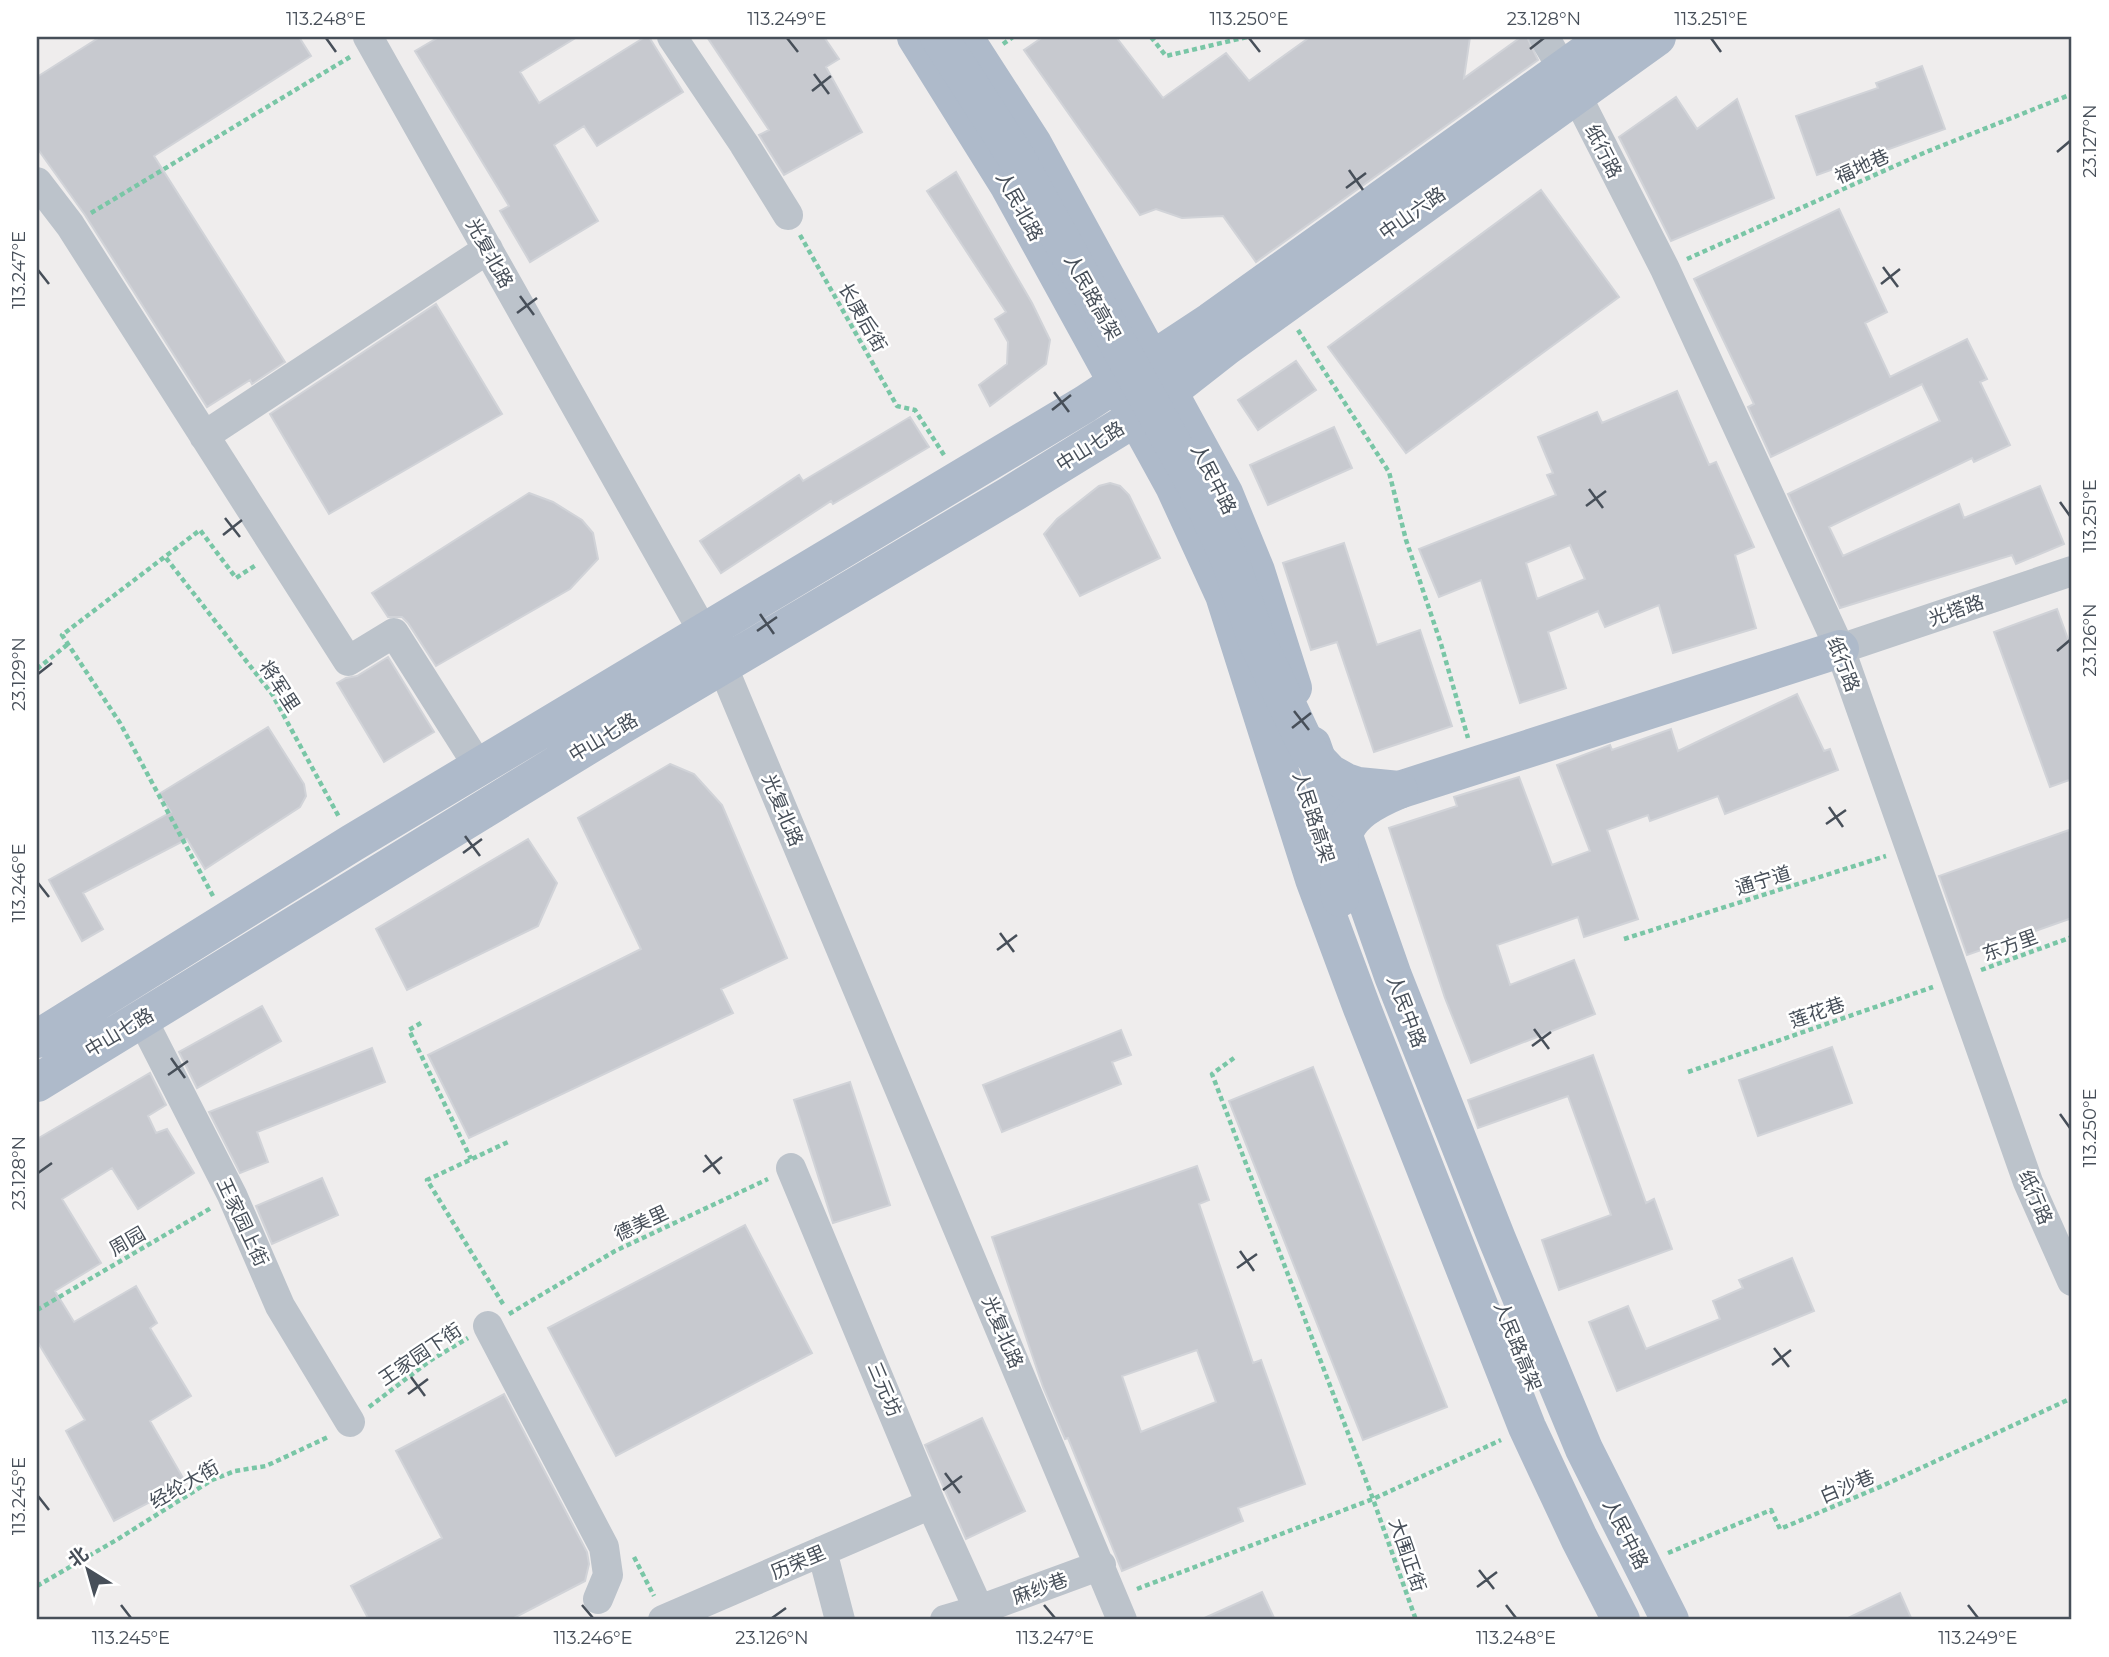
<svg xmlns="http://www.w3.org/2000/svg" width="2109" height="1657" font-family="Montserrat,'Noto Sans SC',sans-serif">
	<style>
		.building { fill: #c7c9cf; stroke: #d1d3d8; stroke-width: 2; fill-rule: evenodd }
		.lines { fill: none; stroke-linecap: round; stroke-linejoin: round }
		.path { stroke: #79c6a6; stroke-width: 4.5; stroke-dasharray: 5 3.5; stroke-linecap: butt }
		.minor { stroke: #bcc3cb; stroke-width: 30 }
		.major { stroke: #aebaca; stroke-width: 38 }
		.major-bridge { stroke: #aebaca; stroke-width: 38 }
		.ticks { fill: none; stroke: #474f59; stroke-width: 2.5 }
		.labels { text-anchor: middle; stroke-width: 5; stroke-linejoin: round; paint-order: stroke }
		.street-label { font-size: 19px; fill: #474f59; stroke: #fff }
		.neatline { fill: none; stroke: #474f59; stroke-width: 2.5 }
		.ticks-label { font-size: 18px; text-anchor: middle; fill: #474f59 }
	</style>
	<rect width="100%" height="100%" fill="#efeded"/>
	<!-- building -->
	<path class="building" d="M100,37H299L311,56L154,156L285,362L252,384L250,380L207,407L85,215L37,148V77Z
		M439,37H577L520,72L539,103L645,37H649L683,92L597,146L584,126L554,145L598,221L530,262L500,211L509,206L415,51Z
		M707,37H824L839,59L826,67L862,132L784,175L759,135L769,130Z
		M1043,37H1116L1163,98L1226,53L1249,81L1310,37H1470L1464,78L1521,37H1527L1538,60L1256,262L1223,216L1182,218L1156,209L1140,215L1024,50Z
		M1922,66L1945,129L1817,175L1796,116L1878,88L1876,83Z
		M1676,97L1697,129L1737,99L1774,198L1671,241L1619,137Z
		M956,172L1032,303L1050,340L1046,364L990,406L979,385L1007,364L1008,342L995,319L1006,312L927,191Z
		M1541,190L1619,297L1406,453L1328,347Z
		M1839,209L1887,312L1865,323L1890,377L1967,339L1987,379L1980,382L2010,445L1974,462L1972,458L1829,527L1843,556L1959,504L1964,518L2040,486L2064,544L2016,564L2012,555L1840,608L1788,494L1940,421L1922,384L1771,457L1748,407L1754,404L1694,279Z
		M436,304L502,414L329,514L270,414Z
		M1296,361L1316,390L1258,430L1238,400Z
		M1677,391L1709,465L1716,462L1754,547L1735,555L1756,628L1673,653L1659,605L1605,627L1598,611L1548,632L1566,688L1520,703L1481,580L1439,597L1419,549L1556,495L1547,475L1553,473L1538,437L1597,412L1602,423ZM1570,545L1585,579L1537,599L1526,563Z
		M910,417L929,447L833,504L831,501L721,573L700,541L799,475L803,481Z
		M1334,427L1352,468L1268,505L1250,465Z
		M1110,483L1120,486L1129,495L1160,558L1080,596L1044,534L1057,519L1099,486Z
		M529,493L553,502L582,520L593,533L598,559L570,589L436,666L408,623L402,617H388L372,593Z
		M1344,543L1377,645L1420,630L1452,726L1374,752L1337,642L1311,650L1283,563Z
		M2057,609L2072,650V779L2050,787L1994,632Z
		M388,657L434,732L384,762L337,683L346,678L357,676Z
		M1797,694L1824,751L1830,749L1838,770L1725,814L1718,796L1650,821L1648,815L1607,830L1638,919L1584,937L1578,917L1497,945L1510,985L1574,960L1595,1014L1471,1063L1445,998L1389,828L1457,806L1454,797L1519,777L1552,865L1590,851L1557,765L1610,745L1612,750L1671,729L1678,751Z
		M268,727L304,784L306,796L300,807L205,869L187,839L83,893L103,929L82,941L49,880L171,812L159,794Z
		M670,764L694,774L722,805L787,958L721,989L733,1013L469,1138L428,1055L641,949L578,818Z
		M2072,829V918L1967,955L1939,876Z
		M528,839L557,883L538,926L407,990L376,929Z
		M262,1006L281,1041L197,1088L179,1052Z
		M1121,1030L1131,1055L1112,1062L1121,1084L1002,1132L983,1085Z
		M1832,1047L1852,1103L1758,1136L1739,1080Z
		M372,1048L385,1082L257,1132L268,1162L240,1173L209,1112Z
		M1593,1055L1646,1203L1654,1199L1672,1249L1559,1290L1542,1240L1611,1215L1568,1096L1478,1128L1468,1100Z
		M1313,1067L1447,1407L1363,1440L1229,1101Z
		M150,1073L166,1105L148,1116L156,1133L167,1129L194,1173L138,1209L112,1168L62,1199L101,1263L55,1291L74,1322L136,1286L157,1323L150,1328L191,1396L150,1421L186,1483L114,1521L66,1431L85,1420L37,1341V1139Z
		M850,1082L890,1205L833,1223L794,1100Z
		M1197,1166L1209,1200L1199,1204L1221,1269L1253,1363L1261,1360L1305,1484L1238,1508L1243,1521L1122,1571L1068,1438L1065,1439L1043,1387L992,1237ZM1197,1350L1216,1402L1141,1432L1122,1376Z
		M322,1178L338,1215L272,1244L256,1206Z
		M745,1225L812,1353L616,1456L548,1328Z
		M1792,1258L1814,1311L1617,1391L1589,1322L1628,1306L1646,1349L1720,1319L1713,1301L1743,1288L1739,1280Z
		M504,1394L587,1552L589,1564L585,1581L510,1620H369L351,1586L442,1538L396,1451Z
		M982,1418L1025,1511L966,1539L925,1445Z
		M1262,1592L1275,1620H1200Z
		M1900,1593L1912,1620H1844Z"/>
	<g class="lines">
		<!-- path -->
		<path class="path" d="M1151,37L1166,56L1247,37
			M1003,44L1013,37
			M91,213L350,57
			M800,235L897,406L915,410L944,455
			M1687,259L1926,152L2072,94
			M1298,330L1389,472L1406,540L1441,644L1468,738
			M166,558L272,694L339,817
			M37,669L68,644
			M213,896L120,723L62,635L200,530L236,578L256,565
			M1624,939L1886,856
			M1981,970L2072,937
			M421,1023L409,1030L471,1159
			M1234,1058L1212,1074L1373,1499L1416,1620
			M1688,1072L1933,987
			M503,1304L427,1180L508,1142
			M37,1310L211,1208
			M509,1314L615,1251L768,1179
			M369,1407L431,1360L468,1338
			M1668,1553L1771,1510L1780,1529L1882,1486L2072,1398
			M634,1557L654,1596
			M37,1586L118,1539L212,1480L235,1471L266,1466L328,1437
			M1137,1589L1373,1499L1501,1440"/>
		<!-- minor -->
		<path class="minor" d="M368,37L722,665L1122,1620
			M672,37L744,144L788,215
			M1544,37L1563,69L1665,269L1840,649L2028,1182L2072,1281
			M37,182L70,225L348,661L394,633L479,767
			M204,436L488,249
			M1840,649L2072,571
			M142,1019L232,1195L280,1306L350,1422
			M791,1168L931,1504L979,1610
			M488,1326L604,1547L608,1575L598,1599
			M822,1551L840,1620
			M663,1620L931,1504
			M945,1620L979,1610L1101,1565"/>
		<!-- major -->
		<path class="major" d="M916,37L1009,186L1174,486L1224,595L1314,879L1362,1008L1527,1427L1579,1538L1621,1620
			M964,37L1033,144L1224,493L1256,571L1293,688
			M1312,745L1393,976L1497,1239L1584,1449L1670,1620
			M1399,790L1840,649
			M37,1039L352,843L1085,404L1211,321L1608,37
			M37,1083L620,726L1010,495L1135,418L1227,346L1657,37"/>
		<!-- major-bridge -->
		<path class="major-bridge" d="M939,37L1016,157L1197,488L1230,560L1257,641L1309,751L1330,773L1346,782L1358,786L1399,790
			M1340,898C1338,835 1337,816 1399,790"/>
	</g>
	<!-- ticks -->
	<path class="ticks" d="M326,38L336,52M787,38L798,52M1249,38L1260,52M1711,38L1721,52M1530,49L1544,38M814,74L829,94M812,91L831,76M2057,152L2070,141M1349,170L1363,190M1346,188L1366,173M1883,267L1898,287M38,270L49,284M1881,284L1900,269M520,296L534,315M517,313L537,298M1054,392L1069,412M1052,410L1071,395M1589,489L1603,508M2060,502L2070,516M1586,506L1606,491M225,518L240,537M223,535L242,520M760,614L774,634M757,631L777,617M2057,651L2070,640M38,674L52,663M1294,711L1309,730M1292,728L1311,713M1829,807L1843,827M1826,824L1846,810M465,836L480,856M463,853L482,839M38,883L49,897M1000,933L1014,952M997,950L1017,935M1534,1029L1549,1049M1532,1046L1551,1032M171,1058L185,1078M168,1075L188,1061M2060,1114L2070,1128M705,1155L720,1174M703,1172L722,1157M38,1173L52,1163M1240,1251L1254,1271M1237,1268L1257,1254M1774,1348L1789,1367M1772,1365L1791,1350M411,1377L425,1396M408,1394L428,1379M945,1473L960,1493M943,1490L962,1476M38,1496L49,1510M1479,1570L1494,1589M1477,1587L1497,1572M121,1605L131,1618M582,1605L593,1618M1044,1605L1055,1618M1506,1605L1516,1618M1968,1605L1978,1618M772,1618L786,1608"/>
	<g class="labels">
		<!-- street labels -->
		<g class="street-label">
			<text transform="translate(1604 151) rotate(63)" y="7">纸行路</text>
			<text transform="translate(1862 166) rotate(-24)" y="7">福地巷</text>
			<text transform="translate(1020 206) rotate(61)" y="7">人民北路</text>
			<text transform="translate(1412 213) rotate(-35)" y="7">中山六路</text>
			<text transform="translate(490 253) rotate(61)" y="7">光复北路</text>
			<text transform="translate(1093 297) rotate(61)" y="7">人民路高架</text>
			<text transform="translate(863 317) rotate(60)" y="7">长庚后街</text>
			<text transform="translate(1090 446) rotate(-32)" y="7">中山七路</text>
			<text transform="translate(1214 479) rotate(63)" y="7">人民中路</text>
			<text transform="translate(1956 610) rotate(-19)" y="7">光塔路</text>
			<text transform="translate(1844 664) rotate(69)" y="7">纸行路</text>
			<text transform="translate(280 686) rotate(57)" y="7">将军里</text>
			<text transform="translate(603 737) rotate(-31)" y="7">中山七路</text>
			<text transform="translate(783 810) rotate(67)" y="7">光复北路</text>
			<text transform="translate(1314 817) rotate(72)" y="7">人民路高架</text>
			<text transform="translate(1763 880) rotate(-17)" y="7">通宁道</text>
			<text transform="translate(2010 945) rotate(-20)" y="7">东方里</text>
			<text transform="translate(1407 1011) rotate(69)" y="7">人民中路</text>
			<text transform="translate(1817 1012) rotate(-19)" y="7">莲花巷</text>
			<text transform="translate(119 1032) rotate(-31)" y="7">中山七路</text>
			<text transform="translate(2036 1197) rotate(67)" y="7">纸行路</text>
			<text transform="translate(243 1222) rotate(65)" y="7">王家园上街</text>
			<text transform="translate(641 1223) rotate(-25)" y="7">德美里</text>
			<text transform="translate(127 1241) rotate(-30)" y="7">周园</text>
			<text transform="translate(1003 1332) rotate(67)" y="7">光复北路</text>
			<text transform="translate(1518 1346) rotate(68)" y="7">人民路高架</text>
			<text transform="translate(420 1354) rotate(-34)" y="7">王家园下街</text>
			<text transform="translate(885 1389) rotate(67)" y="7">三元坊</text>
			<text transform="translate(184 1484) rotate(-30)" y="7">经纶大街</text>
			<text transform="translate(1847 1486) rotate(-23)" y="7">白沙巷</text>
			<text transform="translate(1626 1534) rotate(63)" y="7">人民中路</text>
			<text transform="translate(1408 1555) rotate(71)" y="7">大围正街</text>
			<text transform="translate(798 1562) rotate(-23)" y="7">历荣里</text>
			<text transform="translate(1040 1588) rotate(-20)" y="7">麻纱巷</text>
		</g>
	</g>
	<!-- border -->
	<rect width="2109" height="1657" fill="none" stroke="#ffffff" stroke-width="77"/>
	<!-- north arrow -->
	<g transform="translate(88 1570) rotate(323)" stroke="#ffffff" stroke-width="5" paint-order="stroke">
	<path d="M0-5L12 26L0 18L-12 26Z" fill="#474f59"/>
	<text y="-10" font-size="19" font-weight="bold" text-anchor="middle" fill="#474f59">北</text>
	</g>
	<rect x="38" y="38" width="2032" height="1580" class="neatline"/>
	<g class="ticks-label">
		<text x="326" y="25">113.248°E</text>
		<text x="787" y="25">113.249°E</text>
		<text x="1249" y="25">113.250°E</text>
		<text x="1544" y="25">23.128°N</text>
		<text x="1711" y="25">113.251°E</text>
		<text transform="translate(2090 141) rotate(-90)" y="6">23.127°N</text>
		<text transform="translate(19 270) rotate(-90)" y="6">113.247°E</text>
		<text transform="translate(2090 516) rotate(-90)" y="6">113.251°E</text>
		<text transform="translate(2090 640) rotate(-90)" y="6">23.126°N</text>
		<text transform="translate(19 674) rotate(-90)" y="6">23.129°N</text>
		<text transform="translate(19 883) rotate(-90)" y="6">113.246°E</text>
		<text transform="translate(2090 1128) rotate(-90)" y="6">113.250°E</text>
		<text transform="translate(19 1173) rotate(-90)" y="6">23.128°N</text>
		<text transform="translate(19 1496) rotate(-90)" y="6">113.245°E</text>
		<text x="131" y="1644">113.245°E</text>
		<text x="593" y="1644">113.246°E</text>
		<text x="772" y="1644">23.126°N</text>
		<text x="1055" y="1644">113.247°E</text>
		<text x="1516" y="1644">113.248°E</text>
		<text x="1978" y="1644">113.249°E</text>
	</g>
</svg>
